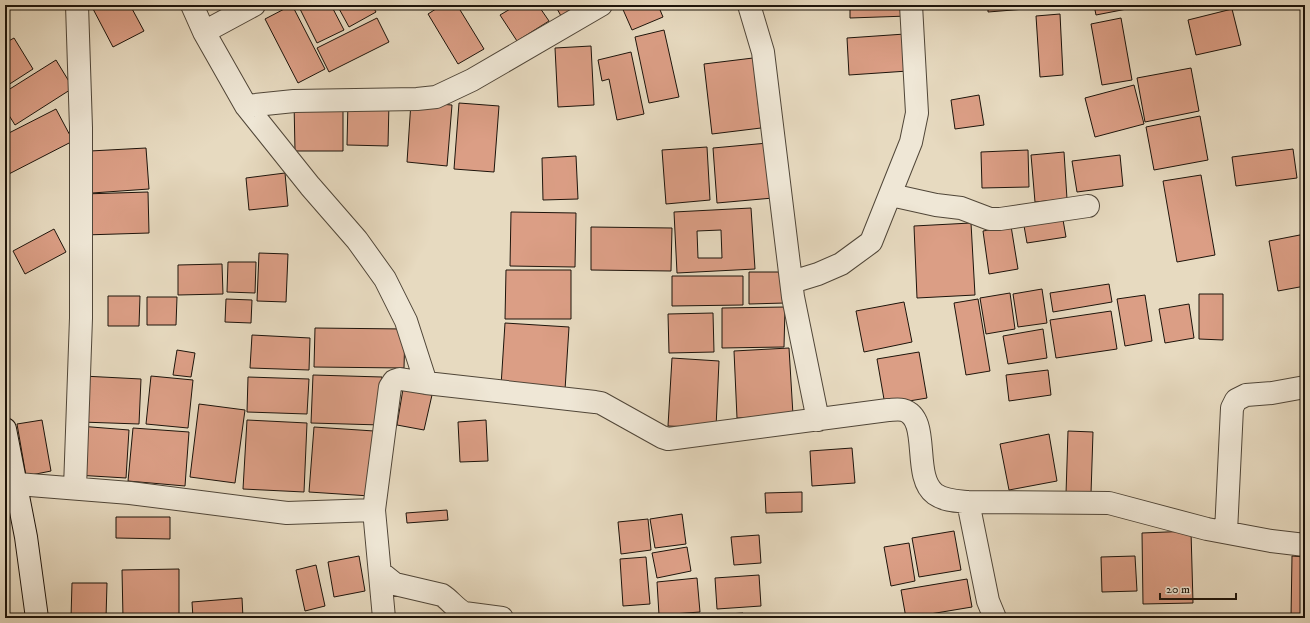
<svg xmlns="http://www.w3.org/2000/svg" width="1310" height="623" font-family="'IM FELL DW Pica',serif">
	<style>
		.building { fill: #db9e85; stroke: #1d140b; fill-rule: evenodd }
		.lines { fill: none; stroke-linecap: round; stroke-linejoin: round }
		.street-casing { stroke: #504638; stroke-width: 24 }
		.secondary-casing { stroke: #1d140b; stroke-width: 24 }
		.street { stroke: #efe7d6; stroke-width: 22 }
		.secondary { stroke: #efe7d6; stroke-width: 22 }
	</style>
	<rect width="100%" height="100%" fill="#e7dac0"/>
	<filter id="stains"><feTurbulence type="fractalNoise" baseFrequency=".005" numOctaves="4"/><feColorMatrix values="0 0 0 0 .2 0 0 0 0 .09 0 0 0 0 .02 0 0 0 .5 -.17"/></filter>
	<radialGradient id="worn" r=".72"><stop offset=".6" stop-color="#630" stop-opacity="0"/><stop offset="1" stop-color="#630" stop-opacity=".3"/></radialGradient>
	<!-- building -->
	<path class="building" d="M96,5H130L144,31L113,47L92,7Z
		M292,5L325,69L298,83L265,19Z
		M298,5H331L344,30L317,43Z
		M337,5H372L376,12L349,27Z
		M442,5H457L484,49L458,64L428,14Z
		M517,5H538L549,21L517,41L500,15Z
		M555,5H578L561,16Z
		M621,5H658L663,17L632,30Z
		M850,5H907L908,16L850,18Z
		M988,5H1038V8L988,12Z
		M1094,5H1136L1137,7L1096,15Z
		M1232,9L1241,45L1196,55L1188,20Z
		M1060,14L1063,75L1040,77L1036,16Z
		M377,18L389,42L329,72L317,48Z
		M1121,18L1132,80L1102,85L1091,24Z
		M664,30L679,97L649,103L635,37Z
		M905,34L908,71L849,75L847,38Z
		M14,38L33,69L5,87V43Z
		M591,46L594,105L558,107L555,48Z
		M631,52L644,114L617,120L609,79L602,81L598,60Z
		M753,58L761,128L712,134L704,64Z
		M56,60L73,88L15,125L5,109V92Z
		M1191,68L1199,111L1145,122L1137,78Z
		M1134,85L1144,124L1095,137L1085,98Z
		M979,95L984,125L955,129L951,100Z
		M348,101L389,102L388,146L347,145Z
		M294,102H343V151H295Z
		M411,102L452,105L447,166L407,162Z
		M459,103L499,106L494,172L454,169Z
		M56,109L73,141L5,176V135Z
		M1200,116L1208,160L1154,170L1146,127Z
		M768,143L773,198L717,203L713,148Z
		M707,147L710,200L666,204L662,150Z
		M146,148L149,189L92,193L90,151Z
		M1293,149L1297,178L1236,186L1232,157Z
		M1028,150L1029,187L982,188L981,152Z
		M1064,152L1067,199L1035,202L1031,155Z
		M1120,155L1123,186L1077,192L1072,161Z
		M576,156L578,199L543,200L542,158Z
		M285,173L288,206L249,210L246,178Z
		M1201,175L1215,255L1177,262L1163,181Z
		M148,192L149,233L84,235L83,194Z
		M751,208L755,269L677,273L674,212ZM721,230L722,258H698L697,231Z
		M511,212L576,213L575,267L510,266Z
		M1062,214L1066,237L1027,243L1023,220Z
		M971,223L975,295L917,298L914,226Z
		M1011,226L1018,269L989,274L983,231Z
		M591,227L672,228L671,271L591,270Z
		M54,229L66,252L25,274L13,251Z
		M1305,234V286L1278,291L1269,241Z
		M259,253L288,254L286,302L257,301Z
		M228,262H256L255,293L227,292Z
		M222,264L223,294L178,295V265Z
		M506,270H571V319H505Z
		M749,272H785V303L749,304Z
		M672,276H743V305L672,306Z
		M1109,284L1112,302L1053,312L1050,293Z
		M1042,289L1047,323L1018,327L1013,294Z
		M1010,293L1015,329L986,334L980,298Z
		M1199,294H1223V340L1199,339Z
		M1145,295L1152,341L1125,346L1117,299Z
		M108,296H140L139,326H108Z
		M147,297H177L176,325H147Z
		M226,299L252,300L251,323L225,322Z
		M978,299L990,371L966,375L954,303Z
		M904,302L912,342L864,352L856,311Z
		M1189,304L1194,338L1165,343L1159,309Z
		M785,307L784,347L722,348V308Z
		M1111,311L1117,349L1056,358L1050,320Z
		M713,313L714,352L669,353L668,314Z
		M505,323L569,327L565,390L501,386Z
		M315,328L405,329L404,368L314,367Z
		M1043,329L1047,358L1008,364L1003,336Z
		M252,335L310,338L309,370L250,368Z
		M789,348L793,415L737,418L734,351Z
		M177,350L195,353L191,377L173,375Z
		M919,352L927,398L885,405L877,359Z
		M672,358L719,361L716,428L668,426Z
		M1048,370L1051,395L1009,401L1006,375Z
		M313,375L382,377L381,425L311,423Z
		M83,376L141,379L139,424L81,422Z
		M151,376L193,380L188,428L146,424Z
		M248,377L309,379L307,414L247,412Z
		M403,389L432,395L424,430L397,425Z
		M199,404L245,410L235,483L190,477Z
		M42,420L51,471L26,476L17,424Z
		M247,420L307,423L304,492L243,489Z
		M486,420L488,461L460,462L458,422Z
		M79,426L129,430L126,478L76,475Z
		M314,427L374,431L370,496L309,492Z
		M133,428L189,432L185,486L128,481Z
		M1068,431L1093,432L1091,494H1066Z
		M1049,434L1057,481L1009,490L1000,444Z
		M852,448L855,483L812,486L810,451Z
		M802,492V512L766,513L765,493Z
		M447,510L448,520L407,523L406,513Z
		M682,514L686,544L655,548L650,519Z
		M116,517H170V539L116,538Z
		M648,519L651,550L621,554L618,522Z
		M954,531L961,570L919,577L912,538Z
		M1191,531L1193,603L1143,604L1142,533Z
		M759,535L761,563L734,565L731,537Z
		M909,543L915,581L891,586L884,547Z
		M687,547L691,571L657,578L652,553Z
		M359,556L365,591L334,597L328,562Z
		M1135,556L1137,591L1102,592L1101,557Z
		M1292,556L1305,557V618H1291Z
		M646,557L650,604L623,606L620,559Z
		M316,565L325,606L305,611L296,570Z
		M179,569V618H123L122,570Z
		M759,575L761,606L717,609L715,578Z
		M697,578L700,612L659,615L657,582Z
		M967,579L972,607L906,618L901,590Z
		M72,583H107L106,618H71Z
		M242,598L243,618H193L192,602Z
		M743,613L744,618H700V616Z
		M617,615L618,618H559Z"/>
	<g class="lines">
		<!-- street casing -->
		<g class="street-casing">
			<path id="street" d="M192,5L204,32L246,106L310,186L357,240L385,279L406,321L426,383
				M749,5L763,52L793,297L818,420
				M204,32L254,5
				M246,106L294,101L417,99L436,97L472,80L601,5
				M891,195L936,205L961,208L990,219H1000L1088,206
				M792,282L818,274L841,264L871,242L911,142L917,113L911,5
				M5,483L130,493L287,513L374,510
				M75,488L81,318V128L77,5
				M968,502L988,601L995,618
				M1226,532L1232,408L1236,400L1246,395L1272,393L1305,387
				M380,572L395,584L442,595C450,600 455,608 464,613L502,618
				M384,618L374,510L390,387L394,381L400,379L426,383L595,402L601,403L662,437L668,439L888,410C892,410 898,409 903,410C932,418 911,476 935,494C945,501 957,501 968,502L1109,503L1207,529L1271,541L1305,545"/>
		</g>
		<!-- secondary casing -->
		<g class="secondary-casing">
			<path id="secondary" d="M5,429L26,537L37,618"/>
		</g>
		<!-- street -->
		<use href="#street" class="street"/>
		<!-- secondary -->
		<use href="#secondary" class="secondary"/>
	</g>
	<!-- margin -->
	<rect width="1310" height="623" fill="none" stroke="#e7dac0" stroke-width="20"/>
	<rect x="6" y="6" width="1298" height="611" fill="none" stroke="#1d140b" stroke-width="2"/>
	<rect x="10" y="10" width="1290" height="603" fill="none" stroke="#1d140b"/>
	<!-- scale -->
	<path d="M1160 593v6h76v-6" fill="none" stroke="#1d140b" stroke-width="2"/>
	<text x="1166" y="593" font-size="12" fill="#1d140b" stroke="#efe7d6" stroke-width="3" paint-order="stroke">20 m</text>
	<rect width="100%" height="100%" filter="url(#stains)"/>
	<rect width="100%" height="100%" fill="url(#worn)"/>
</svg>
